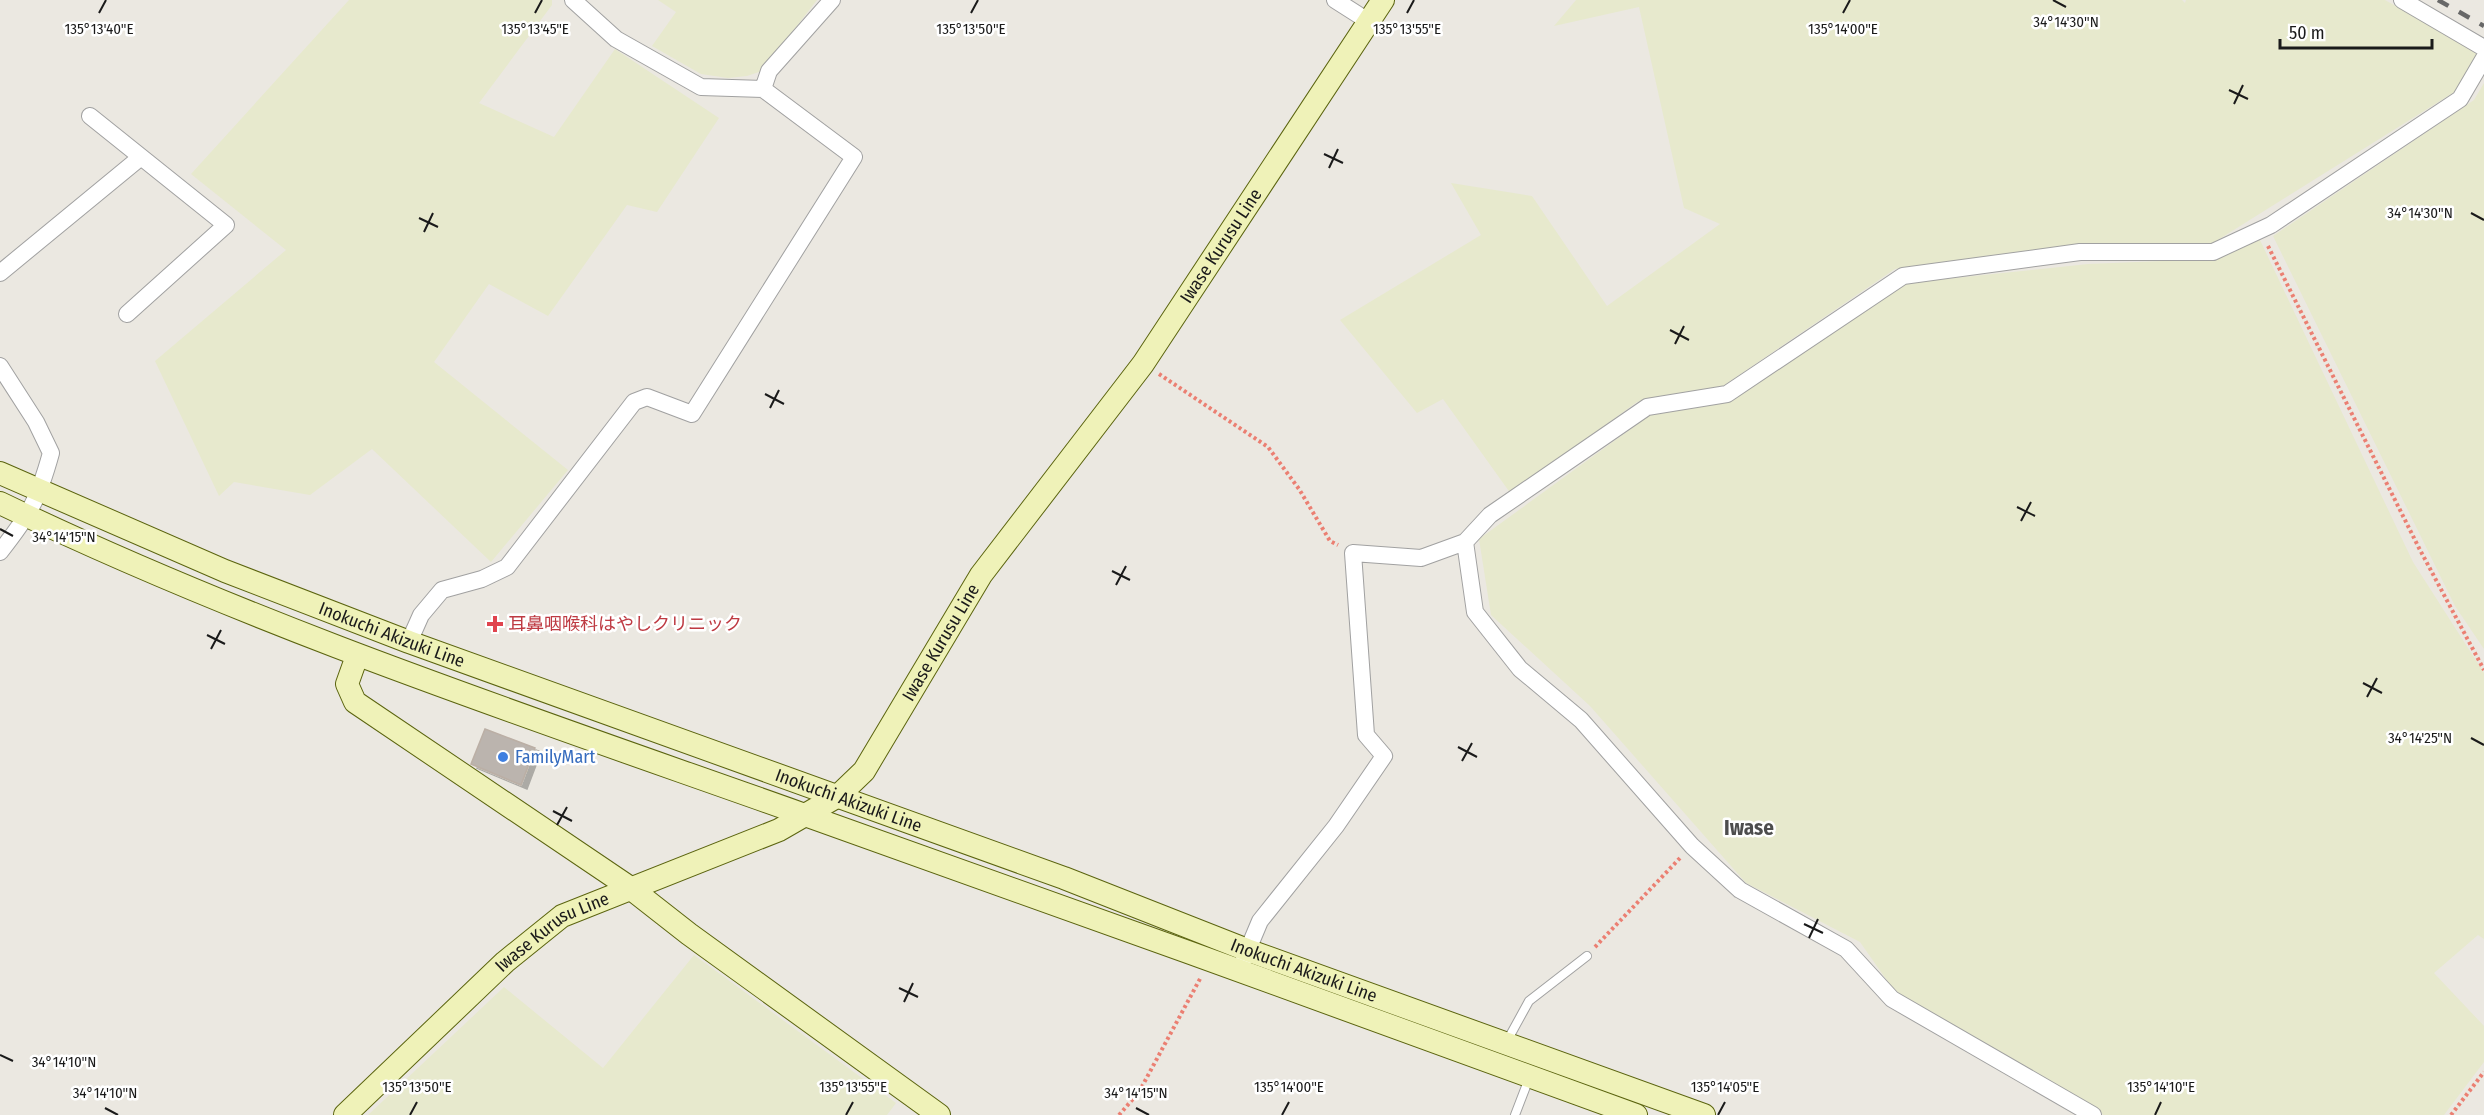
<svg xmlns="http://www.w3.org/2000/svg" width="2484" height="1115" font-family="'Fira Sans Condensed','Noto Sans JP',sans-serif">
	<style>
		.farmland { fill: #e7e9cd }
		.building { fill: #bbb4ae; stroke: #bbafa5; stroke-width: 1.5; filter: url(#shadow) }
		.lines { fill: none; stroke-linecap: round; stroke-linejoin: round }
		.lane-casing { stroke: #a1a1a1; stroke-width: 10 }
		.street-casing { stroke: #a1a1a1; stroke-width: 18 }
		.secondary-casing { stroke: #5b640f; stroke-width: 24 }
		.path { stroke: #eb7f72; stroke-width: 4; stroke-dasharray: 3 3; stroke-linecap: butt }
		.lane { stroke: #fff; stroke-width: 8 }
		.street { stroke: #fff; stroke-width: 16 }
		.secondary { stroke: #eff2b8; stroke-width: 22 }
		.rail { stroke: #686868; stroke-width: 4.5; stroke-dasharray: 12 12; stroke-linecap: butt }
		.ticks { fill: none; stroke: #1a1a1a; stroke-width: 2 }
		.health-dot { fill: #e0444e; stroke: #fff; stroke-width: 2 }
		.shop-dot { fill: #3f7fe0; stroke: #fff; stroke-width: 2 }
		.labels { text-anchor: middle; stroke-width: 5; stroke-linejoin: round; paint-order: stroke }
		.street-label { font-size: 18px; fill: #1a1a1a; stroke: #fff }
		.health-label { font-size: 18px; fill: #be3a42; stroke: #fff; text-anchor: start }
		.shop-label { font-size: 18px; fill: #366cbe; stroke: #fff; text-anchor: start }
		.quarter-label { font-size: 21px; font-weight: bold; fill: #4d4d4d; stroke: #fff }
		.ticks-label { font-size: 15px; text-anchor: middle; fill: #1a1a1a; stroke: #fff; stroke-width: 5; stroke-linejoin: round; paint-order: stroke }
	</style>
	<defs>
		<filter id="shadow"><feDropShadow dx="6" dy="4" stdDeviation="0" flood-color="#0004"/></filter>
	</defs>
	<rect width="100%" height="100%" fill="#ebe8e1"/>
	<!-- farmland -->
	<path class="farmland" d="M349,0H552V5L479,103L554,137L615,49L719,118L657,212L627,205L548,316L489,284L434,362L568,470L491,562L372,449L310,495L234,482L219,496L155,361L286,250L191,174Z
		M658,0H817L762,71L747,76L728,78L701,74L652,46L676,12Z
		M1576,0H2182L2185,3L2186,0H2385L2479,53L2456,91L2213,243H2089L1895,269L1723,386L1637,402L1511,494L1443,399L1417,413L1340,320L1481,235L1451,183L1532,196L1607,306L1720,224L1684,208L1639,7L1554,26Z
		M2484,83V649L2455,606L2273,236L2474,100Z
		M2260,240L2413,562L2484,673V939L2478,935L2434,973L2484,1026V1062L2444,1115H2103L2098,1108L1895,992L1860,942L1746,883L1590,706L1491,615L1479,539L1650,415L1730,401L1907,283L2088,264L2211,259Z
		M694,955L896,1103L887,1115H368L504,987L603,1068Z"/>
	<!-- building -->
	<path class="building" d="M485,729L535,748L521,785L471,764Z"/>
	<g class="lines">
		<!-- lane casing -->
		<g class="lane-casing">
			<path id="lane" d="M1507,1041L1529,1001L1587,956
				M1515,1115L1530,1076"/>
		</g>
		<!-- street casing -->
		<g class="street-casing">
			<path id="street" d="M573,0L616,39L701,87L763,89
				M1335,0L1368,21
				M2402,0L2484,48
				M90,116L226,225L127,314
				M0,273L141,157
				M0,366L36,422L51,453C38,500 30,514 0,552
				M1465,542L1475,612L1520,669L1581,720L1692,846L1740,890L1846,949L1892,999L2093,1115
				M409,642L421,615L442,590L482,579L507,567L634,402L647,397L692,414L854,157L763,89L769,71L832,0
				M1244,959L1260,921L1336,826L1384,756L1366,735L1353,553L1421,558L1465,542L1490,515L1647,407L1727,394L1903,276L2080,252H2213L2271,225L2460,99L2484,58"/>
		</g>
		<!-- secondary casing -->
		<g class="secondary-casing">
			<g id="secondary">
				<path id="s1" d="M0,473L225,571L409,642L1064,878L1247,950L1704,1115"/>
				<path d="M0,503C259,628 532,718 802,814C1081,912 1358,1014 1636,1115"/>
				<path d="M357,656L347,684L355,702L629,887L689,934L939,1115"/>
				<path id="s2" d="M345,1115L505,962L562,916L779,830L838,796L864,771L981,575L1143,364L1383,0"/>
			</g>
		</g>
		<!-- path -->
		<path class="path" d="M2268,246L2419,548L2484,670
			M1159,374L1268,447L1299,489L1330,541L1338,545
			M1595,947L1681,857
			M1119,1115L1139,1092L1201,977
			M2451,1115L2484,1072"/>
		<!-- lane -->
		<use href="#lane" class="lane"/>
		<!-- street -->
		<use href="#street" class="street"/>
		<!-- secondary -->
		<use href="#secondary" class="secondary"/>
		<!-- rail -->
		<path class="rail" d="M2438,0L2484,26"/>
	</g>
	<!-- ticks -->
	<path class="ticks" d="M2053,0L2066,7M99,13L106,0M535,13L542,0M971,13L978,0M1407,13L1414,0M1843,13L1850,0M2229,90L2248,99M2234,104L2243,85M1324,154L1343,163M1329,168L1338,149M2471,213L2484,220M419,218L438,227M424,232L433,213M1670,330L1689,340M1675,344L1684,326M765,394L784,404M770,408L779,390M2017,507L2035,516M2021,521L2031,502M0,529L13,536M1112,571L1130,580M1116,585L1126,566M207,635L225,644M211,649L221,630M2363,683L2382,693M2367,697L2377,678M2471,738L2484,745M1458,747L1477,757M1462,761L1472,743M553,811L572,821M557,825L567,807M1804,924L1823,933M1809,938L1818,919M899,988L918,997M904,1002L913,983M0,1055L13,1061M105,1108L118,1115M1136,1108L1149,1115M410,1115L417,1102M846,1115L853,1102M1282,1115L1289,1102M1718,1115L1725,1102M2155,1115L2161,1102"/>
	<!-- markers -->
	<path class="health-dot" d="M492 615h6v6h6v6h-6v6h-6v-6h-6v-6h6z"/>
	<circle class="shop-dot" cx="503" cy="757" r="6"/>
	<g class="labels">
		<!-- street labels -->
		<g class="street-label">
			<text dy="6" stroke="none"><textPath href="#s2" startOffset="1268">Iwase Kurusu Line</textPath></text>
			<text dy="6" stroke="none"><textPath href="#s1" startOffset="424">Inokuchi Akizuki Line</textPath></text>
			<text dy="6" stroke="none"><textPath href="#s2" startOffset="782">Iwase Kurusu Line</textPath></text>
			<text dy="6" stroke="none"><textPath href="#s1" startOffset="910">Inokuchi Akizuki Line</textPath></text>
			<text dy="6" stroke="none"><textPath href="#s2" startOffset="278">Iwase Kurusu Line</textPath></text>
			<text dy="6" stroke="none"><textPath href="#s1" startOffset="1396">Inokuchi Akizuki Line</textPath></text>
		</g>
		<!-- health labels -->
		<g class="health-label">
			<text x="508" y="630">耳鼻咽喉科はやしクリニック</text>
		</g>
		<!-- shop labels -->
		<g class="shop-label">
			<text x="515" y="763">FamilyMart</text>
		</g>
		<!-- quarter labels -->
		<g class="quarter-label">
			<text x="1749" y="835">Iwase</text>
		</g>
	</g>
	<g class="ticks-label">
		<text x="2066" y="27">34°14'30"N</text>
		<text x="99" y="34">135°13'40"E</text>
		<text x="535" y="34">135°13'45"E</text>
		<text x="971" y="34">135°13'50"E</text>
		<text x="1407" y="34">135°13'55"E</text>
		<text x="1843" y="34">135°14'00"E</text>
		<text x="2420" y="218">34°14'30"N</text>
		<text x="64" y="542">34°14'15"N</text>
		<text x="2420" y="743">34°14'25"N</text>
		<text x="64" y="1067">34°14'10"N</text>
		<text x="417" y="1092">135°13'50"E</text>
		<text x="853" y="1092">135°13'55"E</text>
		<text x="1289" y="1092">135°14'00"E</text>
		<text x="1725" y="1092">135°14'05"E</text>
		<text x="2161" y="1092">135°14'10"E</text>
		<text x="105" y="1098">34°14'10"N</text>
		<text x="1136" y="1098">34°14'15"N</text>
	</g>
	<!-- scale -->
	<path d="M2280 39v9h152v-9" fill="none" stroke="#1a1a1a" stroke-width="3"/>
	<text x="2289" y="39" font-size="18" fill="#1a1a1a" stroke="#ffffff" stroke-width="4.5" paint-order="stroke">50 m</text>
</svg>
